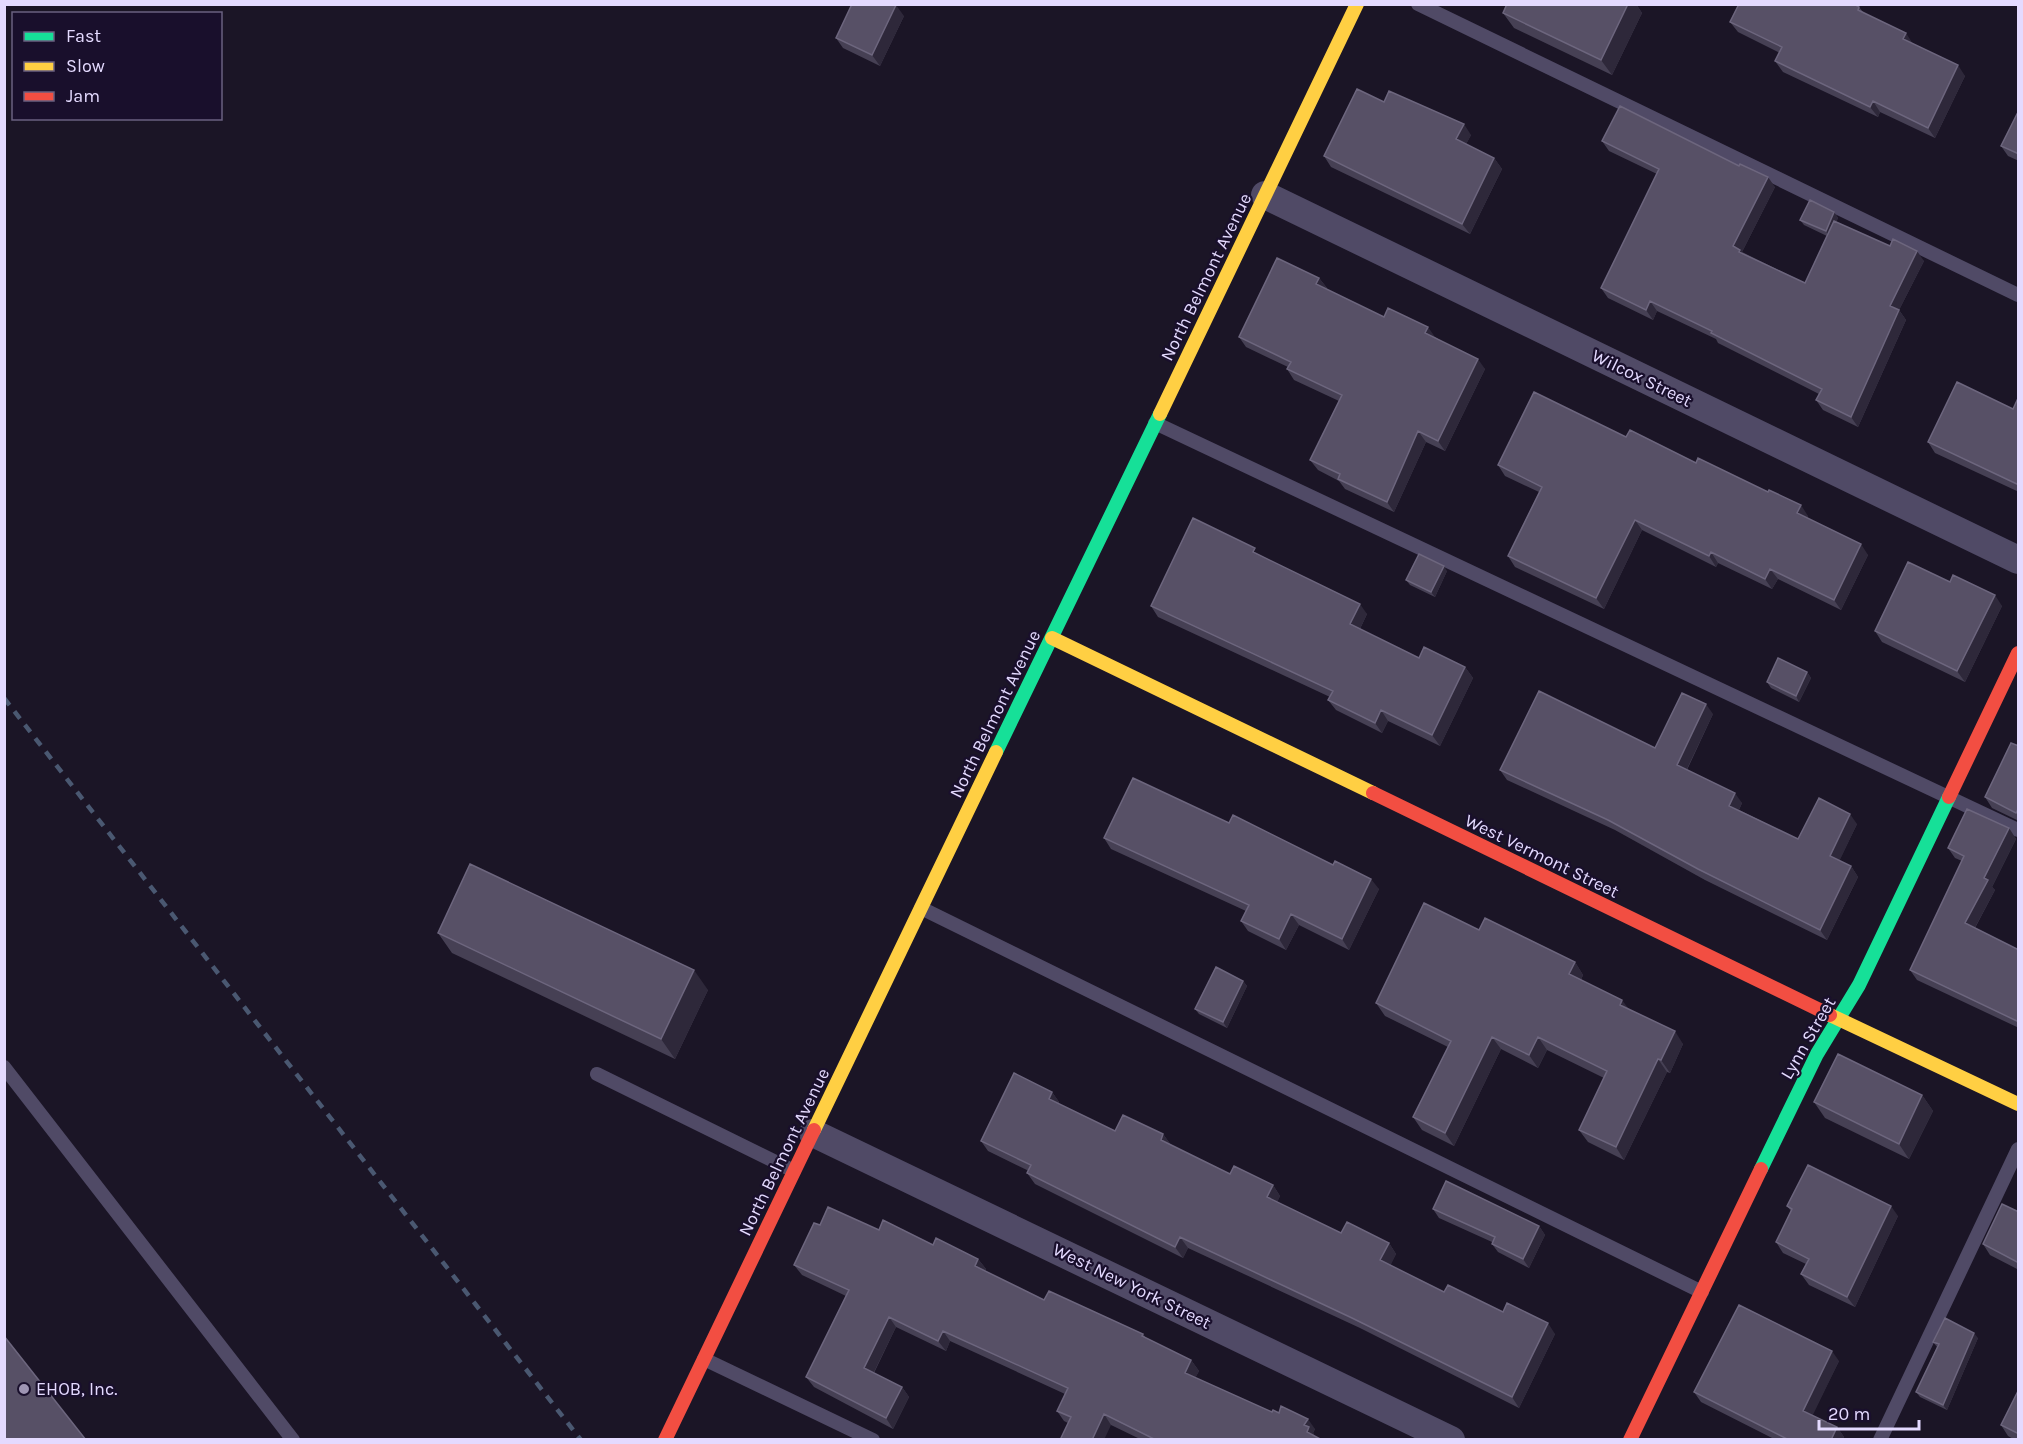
<svg xmlns="http://www.w3.org/2000/svg" width="2023" height="1444" font-family="Karla,sans-serif">
	<style>
		.lines { fill: none; stroke-linecap: round; stroke-linejoin: round }
		.lane { stroke: #504a66; stroke-width: 14 }
		.street { stroke: #504a66; stroke-width: 28 }
		.fast { stroke: #16e098; stroke-width: 14 }
		.slow { stroke: #ffcf43; stroke-width: 14 }
		.jam { stroke: #f24e42; stroke-width: 14 }
		.rail { stroke: #4a5871; stroke-width: 4.5; stroke-dasharray: 9 8; stroke-linecap: butt }
		.wall { fill: #464054 }
		.shaded-wall { fill: #2e283a }
		.building { fill: #575066; stroke: #6d667e; stroke-width: 1.5 }
		.poi-dot { fill: #9e95b3; stroke: #190f2c; stroke-width: 2 }
		.labels { text-anchor: middle; stroke-width: 4.5; stroke-linejoin: round; paint-order: stroke }
		.street-label { font-size: 18px; fill: #e4daff; stroke: #190f2c }
		.poi-label { font-size: 18px; fill: #e4daff; stroke: #190f2c; text-anchor: start }
	</style>
	<rect width="100%" height="100%" fill="#1b1526"/>
	<g class="lines">
		<!-- lane -->
		<path class="lane" d="M1418,4L2018,295
			M1155,423L2018,830
			M921,908L1702,1292
			M4,1067L293,1440
			M597,1074L794,1171
			M704,1359L873,1440
			M1880,1440L2018,1149"/>
		<!-- street -->
		<path class="street" d="M1265,195L2018,560
			M813,1133L1451,1440"/>
		<!-- fast -->
		<path class="fast" d="M996,752L1160,414
			M1761,1169L1817,1054L1859,985L1949,797"/>
		<!-- slow -->
		<path class="slow" d="M1160,414L1357,4
			M1052,638L1373,793
			M1830,1015L2018,1104
			M814,1130L996,752"/>
		<!-- jam -->
		<path class="jam" d="M1373,793L1830,1015
			M1949,797L2018,653
			M665,1440L814,1130
			M1630,1440L1761,1169"/>
		<!-- rail -->
		<path class="rail" d="M4,698L581,1440"/>
	</g>
	<!-- wall -->
	<path class="wall" d="M1507,4H1636L1642,13L1612,75L1514,28L1503,13Z
		M1859,7L1863,12L1965,76L1935,138L1880,112L1878,117L1783,72L1775,61L1780,53L1738,32L1730,22Z
		M904,16L880,66L843,48L836,38Z
		M1384,102L1471,135L1466,144L1494,158L1502,169L1470,234L1331,167L1324,156Z
		M2019,110V161L2008,156L2001,146Z
		M1602,141L1775,187L1742,252L1805,283L1827,236L1804,225L1800,220L1834,212L1838,218L1836,222L1924,261L1899,310L1906,320L1858,427L1823,410L1816,400L1819,394L1718,343L1716,339L1657,311L1653,320L1608,298L1601,288L1657,174L1609,151Z
		M1319,278L1327,288L1326,289L1384,317L1435,337L1485,369L1445,451L1426,442L1394,512L1345,489L1339,481L1318,470L1310,460L1339,401L1294,380L1287,369L1288,367L1246,347L1239,337Z
		M2019,396V492L1935,453L1928,442L2013,409Z
		M1626,437L1696,463L1808,516L1807,518L1868,555L1841,610L1778,579L1772,589L1718,563L1716,567L1642,530L1604,609L1515,567L1508,556L1539,492L1505,476L1498,465Z
		M1259,555L1367,614L1360,629L1419,658L1465,667L1473,678L1440,746L1388,721L1382,733L1336,710L1328,700L1330,697L1158,617L1151,606Z
		M1447,571L1435,597L1410,585L1406,580Z
		M1950,582L2002,606L1965,682L1882,642L1875,631Z
		M1807,672L1811,678L1799,702L1771,688L1767,682Z
		M1713,714L1687,770L1742,803L1739,810L1798,839L1857,824L1839,861L1851,866L1858,877L1827,940L1705,880L1615,830L1507,780L1500,770L1655,748Z
		M2019,746V821L1992,808L1985,797Z
		M1229,823L1379,889L1349,950L1299,925L1286,950L1248,931L1241,921L1246,911L1111,849L1104,838Z
		M2009,828L2016,839L1992,887L1995,890L1975,928L2019,950V1028L1917,980L1910,970L1962,861L1955,858L1948,848Z
		M1479,930L1575,962L1583,975L1581,980L1683,1044L1670,1073L1667,1072L1624,1160L1588,1142L1579,1130L1604,1078L1547,1050L1538,1068L1501,1049L1454,1146L1422,1130L1413,1117L1448,1047L1385,1016L1376,1003Z
		M438,933L708,990L675,1059L452,953Z
		M1243,981L1247,986L1227,1028L1199,1014L1195,1009Z
		M1052,1092L1059,1102V1104L1115,1131L1163,1134L1171,1145L1230,1174L1273,1185L1280,1196L1277,1202L1341,1233L1389,1243L1396,1254L1390,1265L1444,1292L1503,1312L1555,1334L1519,1408L1360,1328L1188,1248L1183,1258L1035,1184L1027,1173L1029,1171L988,1151L981,1141Z
		M1922,1095L1933,1111L1909,1159L1825,1118L1814,1102Z
		M1787,1206L1898,1216L1855,1307L1809,1285L1801,1274L1806,1264L1783,1253L1776,1242L1791,1211Z
		M1433,1209L1539,1226L1545,1235L1529,1268L1498,1252L1492,1244V1242L1439,1218Z
		M2019,1212V1270L1990,1255L1983,1244Z
		M820,1225L879,1230L933,1245L978,1259L986,1269L985,1271L1044,1300L1143,1334L1146,1338L1191,1360L1199,1371L1195,1378L1272,1412L1315,1429L1313,1433L1315,1436L1322,1440H1142L1111,1425L1068,1423L1064,1421L1057,1411L1065,1394L950,1341L946,1351L896,1327L874,1373L902,1387L909,1397L893,1429L814,1387L806,1377L846,1296L802,1275L794,1265Z
		M1978,1338L1947,1410L1920,1397L1916,1392L1937,1347L1933,1342Z
		M1839,1361L1812,1415L1837,1427L1844,1437L1843,1440H1776L1701,1402L1694,1392Z
		M2019,1389V1440H2015L2008,1436L2001,1425Z"/>
	<!-- shaded-wall -->
	<path class="shaded-wall" d="M1628,4H1636L1642,13L1612,75L1601,60Z
		M896,5L904,16L880,66L872,55Z
		M1906,33L1913,44L1903,39Z
		M1958,65L1965,76L1935,138L1928,128Z
		M1873,101L1880,112L1878,117L1870,107Z
		M1464,124L1471,135L1463,150L1456,139Z
		M1494,158L1502,169L1470,234L1462,224Z
		M1768,177L1775,187L1742,252L1747,260L1733,246Z
		M1834,212L1838,218L1829,237L1826,231Z
		M1917,251L1924,261L1899,310L1906,320L1858,427L1851,417L1890,306Z
		M1319,278L1327,288L1323,294L1316,284Z
		M1650,301L1657,311L1653,320L1646,310Z
		M1428,327L1435,337L1432,343L1425,333Z
		M1478,359L1485,369L1445,451L1438,441Z
		M1418,431L1426,442L1394,512L1387,502Z
		M1801,505L1808,516L1805,524L1797,513Z
		M1635,520L1642,530L1604,609L1596,598Z
		M1861,544L1868,555L1841,610L1834,600Z
		M1711,552L1718,563L1716,567L1709,556Z
		M1444,566L1447,571L1435,597L1431,592Z
		M1770,569L1778,579L1772,589L1765,579Z
		M1995,595L2002,606L1965,682L1957,671Z
		M1360,604L1367,614L1357,635L1350,624Z
		M1465,667L1473,678L1440,746L1432,735Z
		M1807,672L1811,678L1799,702L1796,696Z
		M1706,704L1713,714L1684,775L1677,765Z
		M1381,710L1388,721L1382,733L1375,723Z
		M1735,793L1742,803L1736,816L1729,806Z
		M1850,814L1857,824L1837,866L1830,856Z
		M2009,828L2016,839L1992,887L1995,890L1972,933L1965,923L1984,878Z
		M1851,866L1858,877L1827,940L1820,930Z
		M1371,879L1379,889L1349,950L1342,939Z
		M1291,914L1299,925L1286,950L1279,939Z
		M1575,962L1583,975L1578,986L1569,974Z
		M694,970L708,990L675,1059L661,1039Z
		M1243,981L1247,986L1227,1028L1223,1022Z
		M1622,1000L1631,1012L1620,1005Z
		M1675,1031L1683,1044L1670,1073L1661,1060Z
		M1492,1037L1501,1049L1454,1146L1445,1133Z
		M1538,1037L1547,1050L1538,1068L1529,1055Z
		M1658,1059L1667,1072L1624,1160L1616,1147Z
		M1052,1092L1059,1102L1056,1109L1049,1099Z
		M1922,1095L1933,1111L1909,1159L1899,1144Z
		M1163,1134L1171,1145L1161,1140Z
		M1273,1185L1280,1196L1275,1207L1267,1197Z
		M1891,1206L1898,1216L1855,1307L1847,1297Z
		M1539,1226L1545,1235L1529,1268L1523,1259Z
		M1180,1237L1188,1248L1183,1258L1175,1247Z
		M1389,1243L1396,1254L1388,1271L1380,1260Z
		M978,1259L986,1269L982,1277L975,1266Z
		M889,1317L896,1327L871,1378L864,1368Z
		M1548,1323L1555,1334L1519,1408L1512,1397Z
		M943,1331L950,1341L946,1351L938,1341Z
		M1974,1333L1978,1338L1947,1410L1943,1405Z
		M1832,1351L1839,1361L1810,1421L1803,1411Z
		M1191,1360L1199,1371L1192,1384L1185,1373Z
		M902,1387L909,1397L893,1429L886,1418Z
		M1104,1414L1111,1425L1104,1440H1092Z
		M1308,1419L1315,1429L1313,1433L1316,1438L1307,1432L1304,1425Z
		M1837,1427L1844,1437L1843,1440H1831Z"/>
	<!-- building -->
	<path class="building" d="M852,4L896,5L872,55L836,38Z
		M1507,4H1628L1601,60L1503,13Z
		M1739,4H1854L1859,7L1858,10L1906,33L1903,39L1958,65L1928,128L1873,101L1870,107L1775,61L1782,47L1730,22Z
		M1357,89L1384,102L1389,91L1464,124L1456,139L1494,158L1462,224L1324,156Z
		M1620,106L1739,166L1740,164L1768,177L1733,246L1740,250L1739,252L1805,283L1834,221L1890,246L1893,239L1917,251L1890,306L1899,310L1851,417L1816,400L1822,389L1711,333L1712,331L1650,301L1646,310L1601,288L1659,169L1602,141Z
		M2019,110V154L2001,146Z
		M1810,200L1834,212L1826,231L1800,220Z
		M1277,258L1319,278L1316,284L1384,317L1388,308L1428,327L1425,333L1478,359L1438,441L1418,431L1387,502L1338,479L1340,474L1310,460L1342,395L1287,369L1291,362L1239,337Z
		M1957,382L2013,409L2019,396V485L1928,442Z
		M1534,392L1626,437L1630,430L1696,463L1698,458L1768,492L1769,490L1801,505L1797,513L1861,544L1834,600L1770,569L1765,579L1711,552L1709,556L1635,520L1596,598L1508,556L1542,487L1498,465Z
		M1193,518L1255,548L1253,552L1360,604L1350,624L1419,658L1424,647L1465,667L1432,735L1381,710L1375,723L1328,700L1333,691L1151,606Z
		M1419,554L1444,566L1431,592L1406,580Z
		M1908,562L1950,582L1953,575L1995,595L1957,671L1875,631Z
		M1778,658L1807,672L1796,696L1767,682Z
		M1539,691L1655,748L1682,693L1706,704L1677,765L1735,793L1729,806L1798,839L1819,798L1850,814L1830,856L1851,866L1820,930L1698,869L1608,820L1500,770Z
		M2011,743L2019,746V807L2016,813L1985,797Z
		M1133,778L1229,823L1233,815L1333,865L1335,861L1371,879L1342,939L1291,914L1279,939L1241,921L1249,905L1104,838Z
		M1967,809L2009,828L1984,878L1988,880L1965,923L2019,950V1022L1910,970L1964,856L1948,848Z
		M470,864L694,970L661,1039L438,933Z
		M1424,903L1479,930L1485,918L1575,962L1569,974L1622,1000L1620,1005L1675,1031L1661,1060L1658,1059L1616,1147L1579,1130L1607,1071L1538,1037L1529,1055L1492,1037L1445,1133L1413,1117L1451,1041L1376,1003Z
		M1216,967L1243,981L1223,1022L1195,1009Z
		M1838,1054L1922,1095L1899,1144L1814,1102Z
		M1014,1073L1052,1092L1049,1099L1115,1131L1123,1115L1163,1134L1161,1140L1230,1174L1234,1166L1273,1185L1267,1197L1341,1233L1347,1222L1389,1243L1380,1260L1444,1292L1448,1285L1503,1312L1507,1303L1548,1323L1512,1397L1352,1318L1180,1237L1175,1247L1027,1173L1031,1165L981,1141Z
		M1808,1165L1891,1206L1847,1297L1801,1274L1809,1259L1776,1242L1792,1209L1787,1206Z
		M1446,1181L1539,1226L1523,1259L1492,1244L1495,1237L1433,1209Z
		M2002,1204L2019,1212V1263L1983,1244Z
		M828,1207L879,1230L883,1220L933,1245L936,1238L978,1259L975,1266L1044,1300L1049,1291L1143,1334L1142,1336L1191,1360L1185,1373L1272,1412L1273,1410L1279,1413L1281,1406L1308,1419L1304,1425L1309,1427L1307,1432L1322,1440H1156L1104,1414L1092,1440H1060L1071,1417L1057,1411L1068,1388L943,1331L938,1341L889,1317L864,1368L902,1387L886,1418L806,1377L849,1290L794,1265L814,1223L820,1225Z
		M1739,1305L1832,1351L1803,1411L1837,1427L1831,1440H1789L1694,1392Z
		M1945,1318L1974,1333L1943,1405L1916,1392L1939,1344L1933,1342Z
		M4,1336L86,1440H4Z
		M2019,1389V1434L2001,1425Z"/>
	<!-- markers -->
	<circle class="poi-dot" cx="24" cy="1389" r="6"/>
	<g class="labels">
		<!-- street labels -->
		<g class="street-label">
			<text transform="translate(1206 277) rotate(-64)" y="6">North Belmont Avenue</text>
			<text transform="translate(1642 378) rotate(26)" y="6">Wilcox Street</text>
			<text transform="translate(995 714) rotate(-64)" y="6">North Belmont Avenue</text>
			<text transform="translate(1542 856) rotate(26)" y="6">West Vermont Street</text>
			<text transform="translate(1808 1038) rotate(-60)" y="6">Lynn Street</text>
			<text transform="translate(784 1152) rotate(-64)" y="6">North Belmont Avenue</text>
			<text transform="translate(1132 1286) rotate(26)" y="6">West New York Street</text>
		</g>
		<!-- poi labels -->
		<g class="poi-label">
			<text x="36" y="1395">EHOB, Inc.</text>
		</g>
	</g>
	<!-- border -->
	<rect width="2023" height="1444" fill="none" stroke="#e4daff" stroke-width="12"/>
	<!-- legend -->
	<rect x="12" y="12" width="210" height="108" fill="#190f2c" stroke="#6a6080" stroke-width="1.5"/>
	<rect x="24" y="32" width="30" height="9" fill="#16e098" stroke="#6a6080" stroke-width="1.5"/>
	<text x="66" y="42" font-size="18" fill="#e4daff">Fast</text>
	<rect x="24" y="62" width="30" height="9" fill="#ffcf43" stroke="#6a6080" stroke-width="1.5"/>
	<text x="66" y="72" font-size="18" fill="#e4daff">Slow</text>
	<rect x="24" y="92" width="30" height="9" fill="#f24e42" stroke="#6a6080" stroke-width="1.5"/>
	<text x="66" y="102" font-size="18" fill="#e4daff">Jam</text>
	<!-- scale -->
	<path d="M1819 1420v9h100v-9" fill="none" stroke="#e4daff" stroke-width="3"/>
	<text x="1828" y="1420" font-size="18" fill="#e4daff" stroke="#190f2c" stroke-width="4.5" paint-order="stroke">20 m</text>
</svg>
